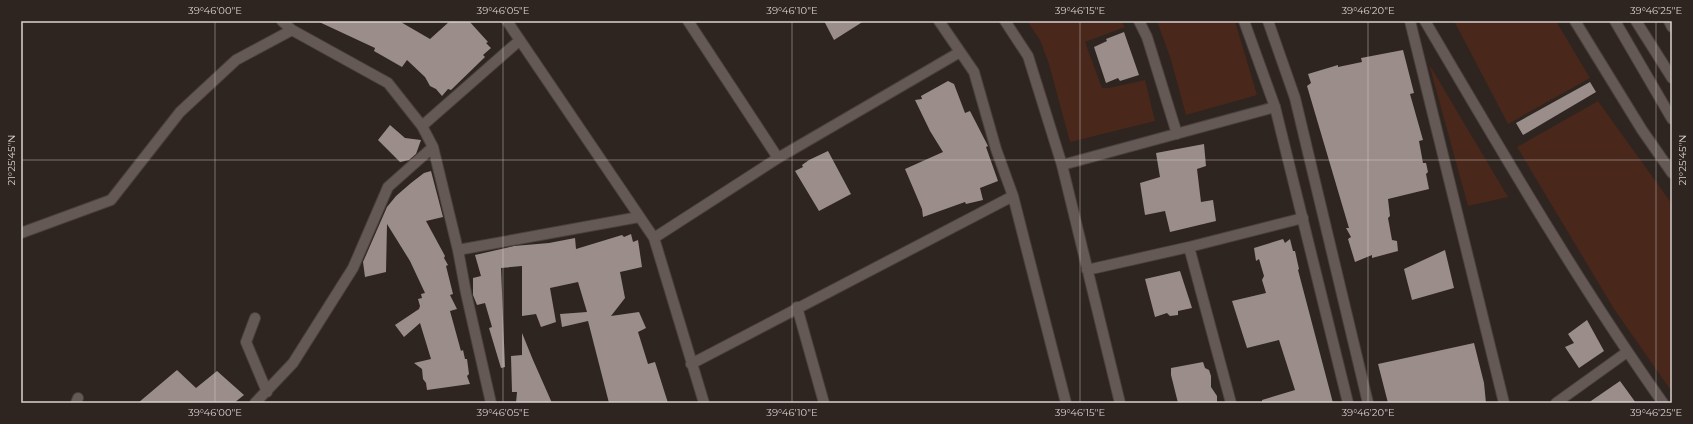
<svg xmlns="http://www.w3.org/2000/svg" width="1693" height="424" font-family="Montserrat,sans-serif">
	<style>
		.green { fill: #49271b }
		.building { fill: #9b8e8a }
		.lines { fill: none; stroke-linecap: round; stroke-linejoin: round }
		.minor-casing { stroke: #49403d; stroke-width: 12 }
		.tertiary-casing { stroke: #49403d; stroke-width: 12 }
		.secondary-casing { stroke: #49403d; stroke-width: 12 }
		.minor { stroke: #655955; stroke-width: 10 }
		.tertiary { stroke: #655955; stroke-width: 10 }
		.secondary { stroke: #655955; stroke-width: 10 }
		.ticks { fill: none; stroke: #d9d2cf; stroke-width: 1; stroke-opacity: 0.45 }
		.neatline { fill: none; stroke: #d9d2cf; stroke-width: 1.5 }
		.ticks-label { font-size: 10px; text-anchor: middle; fill: #d9d2cf }
	</style>
	<rect width="100%" height="100%" fill="#2e2420"/>
	<!-- green -->
	<path class="green" d="M1027,21H1121L1125,27L1085,42L1102,88H1109L1145,80L1155,121L1070,142L1049,64L1040,40Z
		M1157,21H1235L1257,95L1186,115L1171,60Z
		M1454,21H1556L1590,78L1508,124Z
		M1429,64L1508,197L1468,206Z
		M1598,101L1672,204V392L1614,309L1517,147Z"/>
	<!-- building -->
	<path class="building" d="M317,21H399L430,39L450,21H469L488,42L486,43L491,48L483,55L485,57L451,90L448,89L442,96L436,89L430,86L425,77L407,60L402,67L374,51L375,48Z
		M824,21H864L834,40Z
		M1124,32L1139,75L1120,81L1118,78L1106,83L1094,47L1107,41L1106,39Z
		M1403,50L1414,93L1410,94L1423,140L1419,141L1423,163H1426L1428,172L1426,174L1429,189L1388,199L1390,216L1388,218L1392,240L1397,241L1398,251L1372,258V255L1355,262L1348,239L1351,237L1346,228H1349L1346,218L1307,86L1311,83L1308,74L1338,65V67L1362,62L1361,58Z
		M948,81L954,84L965,113L970,111L988,146L986,147L998,181L980,188L983,200L966,204L965,202L923,217L922,209L905,169L943,152L930,131L915,100L922,99L921,96Z
		M1590,82L1596,92L1523,135L1516,123Z
		M390,125L405,138L421,140L416,154L409,160L400,162L378,140Z
		M1204,144L1206,166L1197,169L1201,202L1213,200L1216,221L1170,232L1165,211L1145,215L1140,183L1160,177L1156,153Z
		M828,151L851,194L819,211L795,171L803,167L802,165L809,160Z
		M431,171L443,217L426,221L445,256L444,258L448,265L446,266L453,294L450,295L457,309L450,311L461,351L463,350L465,359H467L469,374L467,376L470,384L427,390L426,383L423,379L422,369L414,363L431,359L420,323L404,337L395,325L419,309L420,306L418,299L422,298L421,294L425,293L410,261L387,224L386,272L365,277L363,262L387,207L396,196L411,183L424,173Z
		M631,234L633,242L638,240L642,267L620,272L625,298L611,316L639,312L646,328L638,332L648,364L655,362L668,403H609L588,321L562,327L560,314L587,312L578,282L550,288L556,322L541,327L536,314L522,316V266L501,268L505,367L501,368L489,328L492,327L485,303L477,305L473,295V278L481,276L475,255L514,246L549,243L575,238L576,249L622,235L624,237Z
		M1283,239L1285,243L1290,239L1293,251H1295L1299,269L1298,270L1333,403H1262V400L1295,390L1279,340L1247,348L1232,301L1266,293L1262,280L1264,276L1259,259L1256,261L1254,248Z
		M1445,250L1454,288L1412,300L1404,269Z
		M1180,271L1192,308L1178,311V315L1170,316L1167,313L1155,317L1145,279Z
		M1587,320L1604,351L1579,368L1565,347L1574,343L1568,334Z
		M522,333L533,360L552,403H516L517,392H512L511,356L522,355Z
		M1474,343L1484,383L1486,403H1388L1378,364Z
		M1203,362L1205,368L1209,370L1211,376V387L1217,396V403H1178L1171,375V368Z
		M177,370L196,388L217,371L244,395L234,403H138Z
		M1620,381L1636,403H1588Z"/>
	<g class="lines">
		<!-- minor casing -->
		<g class="minor-casing">
			<path id="minor" d="M282,21L292,30L388,83L422,126L433,147L458,250L466,293L491,403
				M507,21L654,238L704,403
				M688,21L778,158
				M939,21L974,72L996,149L1013,196L1066,403
				M1005,21L1028,56L1062,165L1120,403
				M1139,21L1147,37L1177,134
				M1410,21L1504,403
				M1425,21C1501,150 1576,280 1663,403
				M422,126L520,40
				M1062,165L1275,107
				M21,233L111,200L180,112L236,60L292,30
				M654,238L778,158L960,52
				M1189,247L1231,403
				M458,250L639,217
				M1087,270L1189,247L1303,218
				M797,307L824,403
				M255,318L246,342L267,392
				M691,364L1013,196
				M76,403L78,398
				M255,403L293,363L353,268L388,187L433,147
				M1556,403L1627,352"/>
		</g>
		<!-- tertiary casing -->
		<g class="tertiary-casing">
			<path id="tertiary" d="M1244,21L1275,107L1348,403
				M1268,21L1295,98L1368,403
				M1575,21L1642,130L1672,173
				M1669,21L1672,27"/>
		</g>
		<!-- secondary casing -->
		<g class="secondary-casing">
			<path id="secondary" d="M1615,21L1672,119
				M1636,21L1672,78"/>
		</g>
		<!-- minor -->
		<use href="#minor" class="minor"/>
		<!-- tertiary -->
		<use href="#tertiary" class="tertiary"/>
		<!-- secondary -->
		<use href="#secondary" class="secondary"/>
	</g>
	<!-- ticks -->
	<path class="ticks" d="M215,21V403M503,21V403M792,21V403M1080,21V403M1368,21V403M1656,21V403M21,160H1672"/>
	<!-- border -->
	<rect width="1693" height="424" fill="none" stroke="#2e2420" stroke-width="44"/>
	<rect x="22" y="22" width="1649" height="380" class="neatline"/>
	<g class="ticks-label">
		<text x="215" y="14">39°46'00"E</text>
		<text x="503" y="14">39°46'05"E</text>
		<text x="792" y="14">39°46'10"E</text>
		<text x="1080" y="14">39°46'15"E</text>
		<text x="1368" y="14">39°46'20"E</text>
		<text x="1656" y="14">39°46'25"E</text>
		<text transform="translate(11 160) rotate(-90)" y="4">21°25'45"N</text>
		<text transform="translate(1682 160) rotate(-90)" y="4">21°25'45"N</text>
		<text x="215" y="416">39°46'00"E</text>
		<text x="503" y="416">39°46'05"E</text>
		<text x="792" y="416">39°46'10"E</text>
		<text x="1080" y="416">39°46'15"E</text>
		<text x="1368" y="416">39°46'20"E</text>
		<text x="1656" y="416">39°46'25"E</text>
	</g>
</svg>
